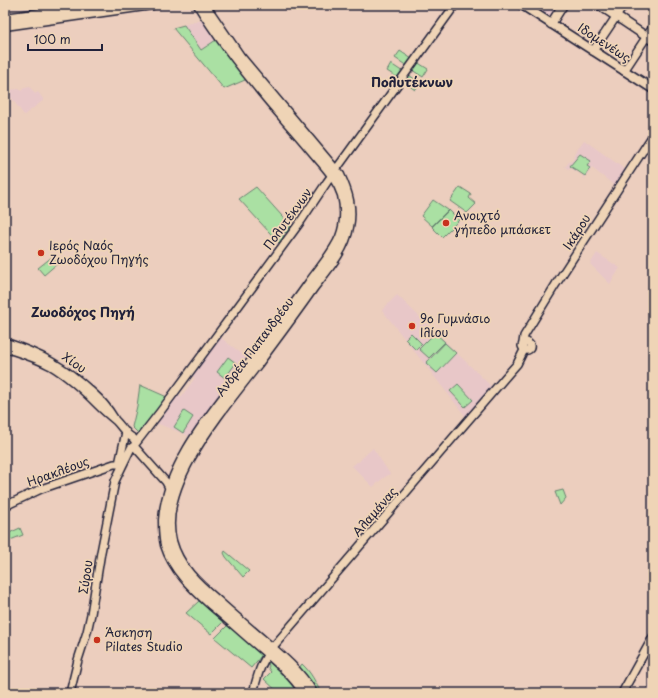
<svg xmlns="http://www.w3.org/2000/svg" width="658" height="698" font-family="'Playpen Sans',sans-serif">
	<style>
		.built { fill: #e8c7c8 }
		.green { fill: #aae0a3; stroke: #66816f }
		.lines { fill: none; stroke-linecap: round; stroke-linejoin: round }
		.tertiary-casing { stroke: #22223b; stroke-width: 10 }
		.secondary-casing { stroke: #22223b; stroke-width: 11 }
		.tertiary { stroke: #efd4b6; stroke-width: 7 }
		.secondary { stroke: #efd4b6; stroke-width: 8 }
		.poi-dot { fill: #c8321e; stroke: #efd4b6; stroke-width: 1.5 }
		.labels { text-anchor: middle; stroke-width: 3.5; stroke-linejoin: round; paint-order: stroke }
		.street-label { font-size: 12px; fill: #22223b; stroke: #efd4b6 }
		.poi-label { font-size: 12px; fill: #22223b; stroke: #efd4b6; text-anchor: start }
		.neighbourhood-label { font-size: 13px; font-weight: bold; fill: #22223b; stroke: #efd4b6 }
	</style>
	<rect width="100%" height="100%" fill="#eccebe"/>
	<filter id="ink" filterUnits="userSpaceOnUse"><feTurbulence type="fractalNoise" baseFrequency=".025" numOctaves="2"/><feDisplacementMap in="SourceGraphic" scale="8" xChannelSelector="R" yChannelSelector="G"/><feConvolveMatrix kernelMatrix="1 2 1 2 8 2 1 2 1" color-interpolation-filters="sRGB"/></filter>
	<g filter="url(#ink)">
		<!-- built -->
		<path class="built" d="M532,5H557L550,15L547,16L532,6Z
			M202,20L216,40L201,51L184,25L186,24Z
			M30,87L35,94L38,92L44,100L24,115L7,92L8,90L19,89L21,91L24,88Z
			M584,140L626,170L619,181H617L615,183L616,185L615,186L592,168L584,179L583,178V175L570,168L568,169L565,167L569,162L572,161L574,158L573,156Z
			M597,253L620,268L610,284L590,264Z
			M397,295L492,387L466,417L382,310Z
			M220,337L246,357L219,396L189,436L156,423L178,394L181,397L195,378L191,375Z
			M373,448L390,474L382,479L373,487L352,466L357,462H359L362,458Z"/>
		<!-- green -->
		<path class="green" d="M184,25L201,50L216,40L245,78V80L224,89L173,28Z
			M400,51L412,59L407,66L395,58Z
			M417,62L428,69L423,77L412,70Z
			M391,64L403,72L398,78L387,71Z
			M409,75L420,83L415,90L404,82Z
			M580,154L591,161L587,166L590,168L585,176L570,166Z
			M256,187L291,226L286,233L285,232L283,234L284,236L279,243L239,199Z
			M460,187L471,194L469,198L476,204L467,213L450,201Z
			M433,200L448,210L432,226L421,216Z
			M449,210L459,220L442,237L432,227Z
			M52,257L58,263L44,275L38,268Z
			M411,333L422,344L416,350L405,339Z
			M435,333L445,342L429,358L419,349Z
			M445,343L456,353L437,373L426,363Z
			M228,357L236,363L225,378L217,372Z
			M458,384L473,400L465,407L450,391Z
			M140,385L167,397L139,434L132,427L137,406Z
			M184,411L193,417L183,433L174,427Z
			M563,490L566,498L560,505L555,492Z
			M20,528L23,535L5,542V535Z
			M225,551L249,571L243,577L226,557L224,553Z
			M199,601L223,622L211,634L186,613Z
			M228,625L262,655L251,668L215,638Z
			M269,662L291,682L299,693H279L264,679L271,672L268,668L269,666L268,663Z
			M302,664C311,672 316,683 321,693H318L311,682L299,668Z"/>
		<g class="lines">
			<!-- tertiary casing -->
			<g class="tertiary-casing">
				<path id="tertiary" d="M593,51L624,5
					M624,71L653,27
					M5,342C41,354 64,366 92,392C101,400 108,408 114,418
					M523,343L527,342L530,345C531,349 528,351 524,350
					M5,348C20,353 37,358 51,366C68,376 84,391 98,405C104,411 110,416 116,421C122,427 126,435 133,438L136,443
					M524,350L522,346L523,343L524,336L556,284L653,135
					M134,446L166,482L171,491
					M119,464L126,432
					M5,506L41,489L114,464H123
					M70,693L78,660L87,632L91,614L101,552L115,481L131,448L134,446L136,443L160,412L237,308L301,221L327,182L455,5
					M253,693C258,674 260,664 272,648L458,432L509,373L517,364L524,350
					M622,693L653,637"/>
			</g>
			<!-- secondary casing -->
			<g class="secondary-casing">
				<path id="secondary" d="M198,5C223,46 254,84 285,120C296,132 306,144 316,156C326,168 337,179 342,195C345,208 345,224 340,237C334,252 319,269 309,283C288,313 265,342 243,372C211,414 167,464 163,520C163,528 163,537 165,545C173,570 192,588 211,605C229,620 245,635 263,650C278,663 293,676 304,693
					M205,5L240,56L340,175C348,192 353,208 349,227C345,250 328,269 314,287C296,313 277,338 258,364C225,407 157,484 172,541C179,567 198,584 218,601C230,612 243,623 256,634C277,652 299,669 313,693
					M522,5L653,89
					M599,5L653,41
					M5,18L97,5
					M551,24L563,5
					M5,26L152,5"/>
			</g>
			<!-- tertiary -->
			<use href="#tertiary" class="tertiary"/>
			<!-- secondary -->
			<use href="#secondary" class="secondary"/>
		</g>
	</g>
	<!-- markers -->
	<g class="poi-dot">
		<circle cx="446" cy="223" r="4"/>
		<circle cx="41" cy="253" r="4"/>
		<circle cx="412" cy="326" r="4"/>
		<circle cx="97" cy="640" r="4"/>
	</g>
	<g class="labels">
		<!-- street labels -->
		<g class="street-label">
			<text transform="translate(604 43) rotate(33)" y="4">Ιδομενέως</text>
			<text transform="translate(288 219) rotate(-54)" y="4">Πολυτέκνων</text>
			<text transform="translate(577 232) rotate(-57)" y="4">Ικάρου</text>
			<text transform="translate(255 347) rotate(-53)" y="4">Ανδρέα Παπανδρέου</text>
			<text transform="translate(74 363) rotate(35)" y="4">Χίου</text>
			<text transform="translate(58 472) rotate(-20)" y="4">Ηρακλέους</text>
			<text transform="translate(375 512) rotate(-49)" y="4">Αλαμάνας</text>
			<text transform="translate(86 577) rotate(-81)" y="4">Σύρου</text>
		</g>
		<!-- poi labels -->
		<g class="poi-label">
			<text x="454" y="220">Ανοιχτό<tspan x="454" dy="14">γήπεδο μπάσκετ</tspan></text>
			<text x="49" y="250">Ιερός Ναός<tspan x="49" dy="14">Ζωοδόχου Πηγής</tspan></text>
			<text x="420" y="323">9ο Γυμνάσιο<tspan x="420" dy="14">Ιλίου</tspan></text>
			<text x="105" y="637">Άσκηση<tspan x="105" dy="14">Pilates Studio</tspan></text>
		</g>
		<!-- neighbourhood labels -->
		<g class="neighbourhood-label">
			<text x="412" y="87">Πολυτέκνων</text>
			<text x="83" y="317">Ζωοδόχος Πηγή</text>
		</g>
	</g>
	<!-- margin -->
	<rect width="658" height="698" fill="none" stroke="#efd4b6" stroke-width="20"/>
	<rect x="10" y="10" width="638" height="678" fill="none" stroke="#22223b" stroke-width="1.5" filter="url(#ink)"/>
	<!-- scale -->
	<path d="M28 44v6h74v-6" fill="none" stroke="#22223b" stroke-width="2"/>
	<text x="34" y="44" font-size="12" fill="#22223b" stroke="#efd4b6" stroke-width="3" paint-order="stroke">100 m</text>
</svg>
